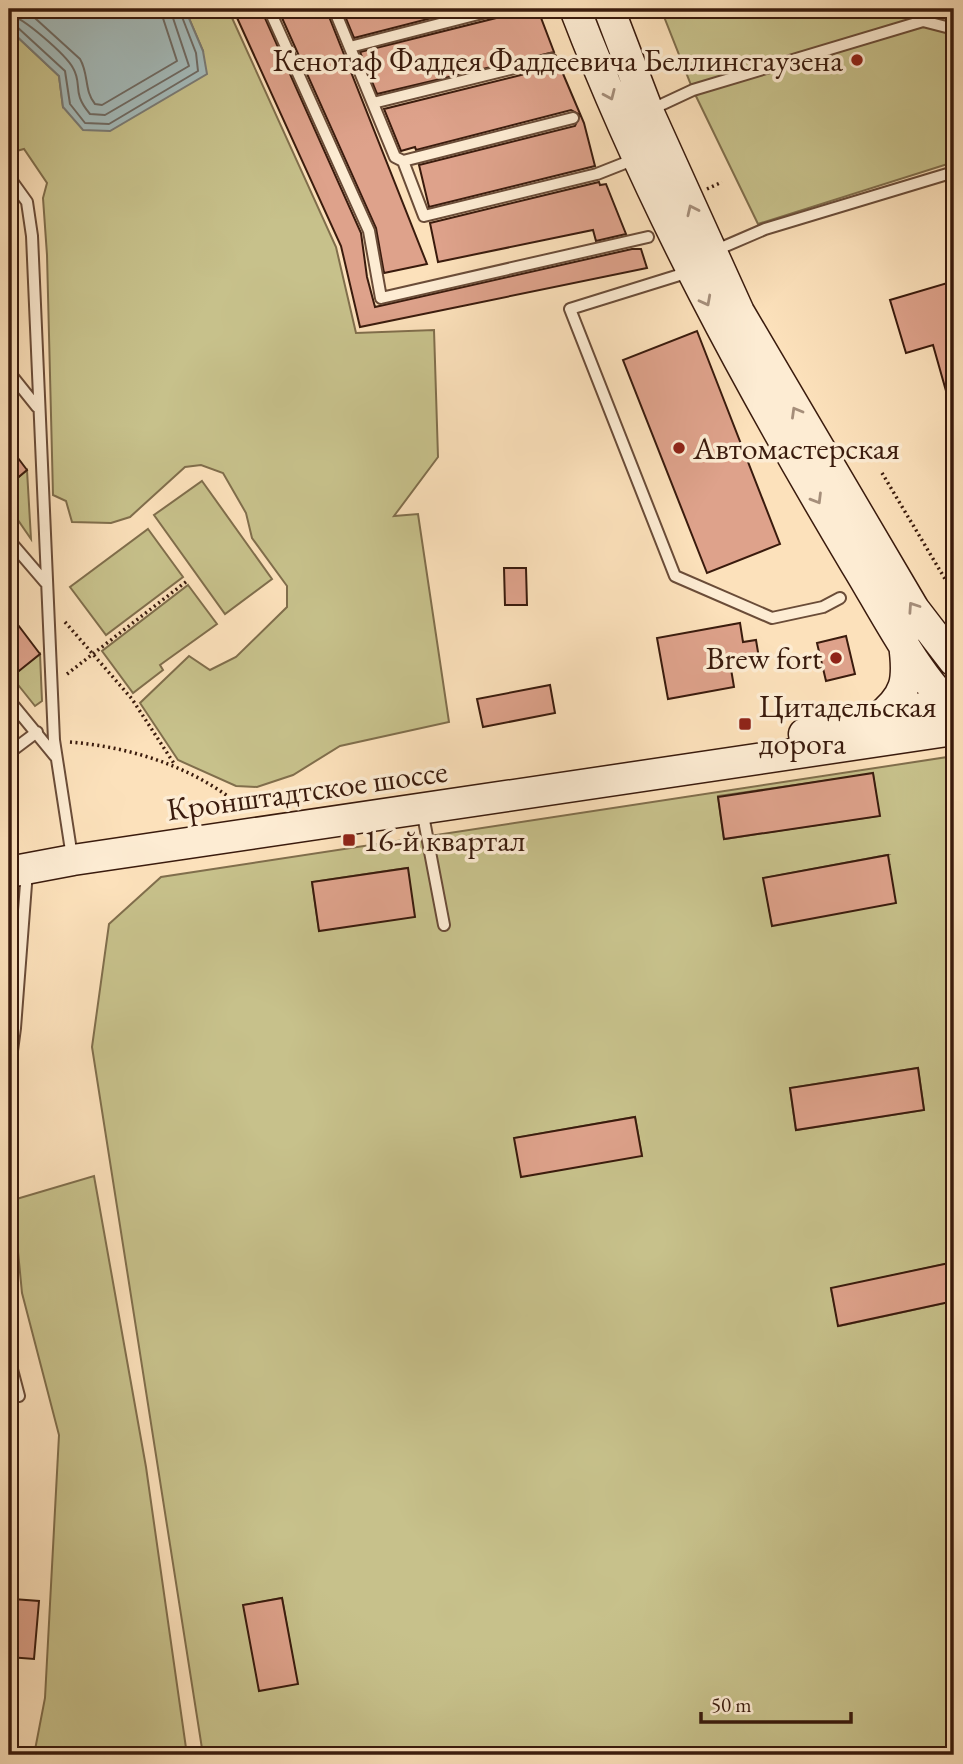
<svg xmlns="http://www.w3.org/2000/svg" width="963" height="1764" font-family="'EB Garamond',serif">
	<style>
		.green { fill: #c7c18b; stroke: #806e4c; stroke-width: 2; fill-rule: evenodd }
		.water { fill: #a4bbbb; stroke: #7a7b75; stroke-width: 2 }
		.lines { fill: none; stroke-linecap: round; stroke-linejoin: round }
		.shore { stroke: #6f6b64; stroke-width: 2 }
		.building { fill: #dea28b; stroke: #3a1b0d; stroke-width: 2 }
		.lane-casing { stroke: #6a4c38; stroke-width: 14 }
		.secondary-casing { stroke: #3a1b0d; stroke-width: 33 }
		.path { stroke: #3a1b0d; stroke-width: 3.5; stroke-dasharray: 2 3.5; stroke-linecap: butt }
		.lane { stroke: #fdecd3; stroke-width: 10 }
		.secondary { stroke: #fdecd3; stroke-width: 30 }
		.oneway { stroke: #a58e7a }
		.poi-dot { fill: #8f2418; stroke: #fdecd3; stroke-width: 2.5 }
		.labels { text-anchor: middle; stroke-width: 7; stroke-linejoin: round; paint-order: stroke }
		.poi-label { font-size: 32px; fill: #3a1b0d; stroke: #fdecd3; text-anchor: start }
		.street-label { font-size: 32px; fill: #3a1b0d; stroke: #fdecd3 }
	</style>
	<rect width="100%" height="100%" fill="#fce1bb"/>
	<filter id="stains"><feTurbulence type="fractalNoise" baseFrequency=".00286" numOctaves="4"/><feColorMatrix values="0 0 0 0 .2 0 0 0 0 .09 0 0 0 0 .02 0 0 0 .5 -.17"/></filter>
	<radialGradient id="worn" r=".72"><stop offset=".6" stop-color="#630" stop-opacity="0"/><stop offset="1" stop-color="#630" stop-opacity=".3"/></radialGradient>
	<!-- green -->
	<path class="green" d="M185,9H228L336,247L356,333L434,330L438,457L394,516L418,514L449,722L340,746L293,775L257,787L236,786L178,760L140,703L189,656L210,670L236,657L287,607V586L252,538L246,513L223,473L201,465L185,467L130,517L111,523L72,522L66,501L53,495L47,255L43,198L47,183L24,149L9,153V29L59,76L63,107L203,51Z
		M661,9H954V162L758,224L693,90Z
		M27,470L31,539L9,507V485Z
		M202,481L272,579L225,614L154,515Z
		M148,529L183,577L106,635L70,587Z
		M188,585L217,624L160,665L163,670L133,693L102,651Z
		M40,654L42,701L35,706L11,676Z
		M954,756V1262L831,1289L839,1326L954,1301V1755H203L92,1047L109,924L161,877ZM873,774L879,816L724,839L718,796ZM887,855H888L772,925L764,878ZM407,868L319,930L312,882ZM918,1068L924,1110L796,1130L790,1088ZM635,1117L642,1156L514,1138H515ZM282,1598L297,1684L244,1605Z
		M94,1176L146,1467L187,1755H34L45,1698L59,1435L22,1293L13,1200Z"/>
	<!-- water -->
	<path class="water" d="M9,9H185L203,51L207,74L110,131L83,130L63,107L59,76L9,29Z"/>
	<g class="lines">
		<!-- shore -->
		<path class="shore" d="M25,9L80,59C89,74 84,91 95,104L102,105L177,61L160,9
			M9,15C22,16 66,55 73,68C83,85 71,92 90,114L105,115L189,66L170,9
			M9,24L16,26L65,71L70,104L85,123L109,124L198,71L196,53L179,9"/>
	</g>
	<!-- building -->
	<path class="building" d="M233,9H261L361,233L367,277L375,307L632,249H641L647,268L360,327L341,246Z
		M278,9H326L427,264L384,273L376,228Z
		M342,9H467L354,38Z
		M506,9H528L529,12L538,10L554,52L377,94L360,52L500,17Z
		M558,62L584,123L595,166L429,207L419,165L575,126L580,115L571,110L416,150L415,147L401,151L384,109L553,67Z
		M599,182L600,185L606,184L626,234L596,241L593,230L438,262L430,223Z
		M954,281V404L950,405L933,345L906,353L890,300Z
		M697,331L780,544L707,573L623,360Z
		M9,446L27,470L9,485Z
		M504,568H526L527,605H505Z
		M9,613L40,654L9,679Z
		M740,623L743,642L756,640L760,664L731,669L734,687L668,699L657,638Z
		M846,636L855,674L826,681L817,643Z
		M550,685L555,713L483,727L477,699Z
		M873,773L880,816L724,839L718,797Z
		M888,855L896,903L772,926L763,878Z
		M408,868L415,917L319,931L312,882Z
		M918,1068L924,1110L796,1130L790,1088Z
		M635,1117L642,1156L521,1177L514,1138Z
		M954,1262V1301L838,1326L831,1288Z
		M282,1598L298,1684L259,1691L243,1605Z
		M13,1599L39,1601L34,1659L9,1657Z"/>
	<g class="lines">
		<!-- lane casing -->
		<g class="lane-casing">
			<path id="lane" d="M269,9L369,231L381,298L648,237
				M334,9L395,157L403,161L573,118
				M923,21L954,29
				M350,47L498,9
				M373,103L551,59
				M648,111L693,90L923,21L921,9
				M403,161L424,216L597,174L635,159
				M9,177L27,202L32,236L54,740L72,857
				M714,251L765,229L954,172
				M689,272L570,309L675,576L772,618L823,607L840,598
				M9,372L37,407
				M9,540L45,582
				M9,700L55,756
				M9,753L37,732
				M422,810L444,925
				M9,1073L15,1028L27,871
				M9,1358L19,1396"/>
		</g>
		<!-- secondary casing -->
		<g class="secondary-casing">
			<path id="secondary" d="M575,9C650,204 749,386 856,565C879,602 921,684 954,708
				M609,9L648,111L739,312L914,609L954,661
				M877,719C907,696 909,680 904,644
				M804,734L954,701
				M9,872L73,860L954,730"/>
		</g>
		<!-- path -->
		<path class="path" d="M707,189L722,182
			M882,473L954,594
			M65,622L132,699L175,765
			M67,674L187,581
			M70,742C130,747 191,766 238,804
			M9,780L14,766
			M9,828L15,831"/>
		<!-- lane -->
		<use href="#lane" class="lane"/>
		<!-- secondary -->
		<use href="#secondary" class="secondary"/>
	</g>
	<!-- one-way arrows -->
	<defs><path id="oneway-chevron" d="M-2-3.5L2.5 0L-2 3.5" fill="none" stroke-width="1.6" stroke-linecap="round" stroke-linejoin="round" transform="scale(1.75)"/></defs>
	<g class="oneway">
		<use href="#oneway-chevron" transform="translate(610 95) rotate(66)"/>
		<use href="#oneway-chevron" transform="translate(692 210) rotate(-115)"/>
		<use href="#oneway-chevron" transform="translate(706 301) rotate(62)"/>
		<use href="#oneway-chevron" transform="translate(796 412) rotate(-120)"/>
		<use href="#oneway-chevron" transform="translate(817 499) rotate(59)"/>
		<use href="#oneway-chevron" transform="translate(913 607) rotate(-124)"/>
	</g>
	<!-- markers -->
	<g class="poi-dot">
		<circle cx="857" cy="60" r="7"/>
		<circle cx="679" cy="448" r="7"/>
		<circle cx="836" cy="658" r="7"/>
		<rect x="738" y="717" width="14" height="14" rx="3.5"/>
		<rect x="342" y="833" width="14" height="14" rx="3.5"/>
	</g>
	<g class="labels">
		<!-- poi labels -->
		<g class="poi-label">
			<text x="843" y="71" text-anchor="end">Кенотаф Фаддея Фаддеевича Беллинсгаузена</text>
			<text x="693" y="459">Автомастерская</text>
			<text x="822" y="669" text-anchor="end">Brew fort</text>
			<text x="759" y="717">Цитадельская<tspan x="759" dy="37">дорога</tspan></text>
			<text x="363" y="851">16-й квартал</text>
		</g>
		<!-- street labels -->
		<g class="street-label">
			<text transform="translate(307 790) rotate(-8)" y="11">Кронштадтское шоссе</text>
		</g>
	</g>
	<!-- margin -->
	<rect width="963" height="1764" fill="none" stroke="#fce1bb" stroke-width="35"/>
	<rect x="10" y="10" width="942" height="1743" fill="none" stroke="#3a1b0d" stroke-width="3.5"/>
	<rect x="18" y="18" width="928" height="1729" fill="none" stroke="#3a1b0d" stroke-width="2"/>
	<!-- scale -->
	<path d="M701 1712v10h150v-10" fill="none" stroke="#3a1b0d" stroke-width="3.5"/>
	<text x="711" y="1712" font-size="21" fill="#3a1b0d" stroke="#fdecd3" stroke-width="5" paint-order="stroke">50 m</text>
	<rect width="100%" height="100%" filter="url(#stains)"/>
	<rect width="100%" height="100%" fill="url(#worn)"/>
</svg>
